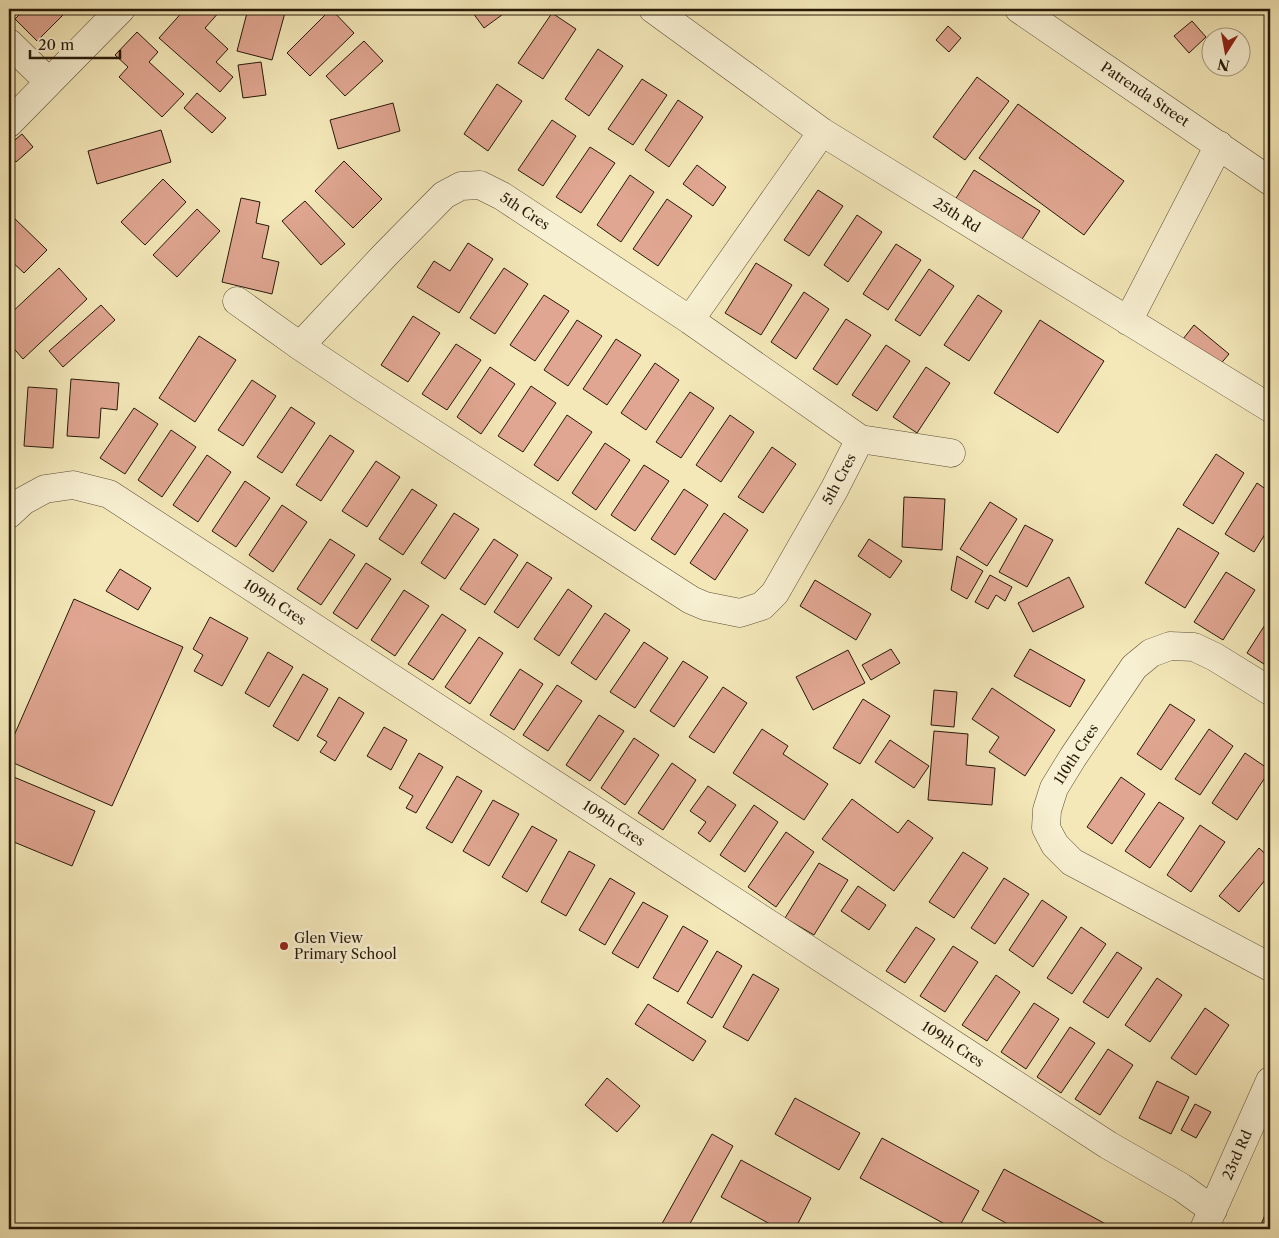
<svg xmlns="http://www.w3.org/2000/svg" width="1279" height="1238" font-family="'Libre Caslon Text',serif">
	<style>
		.building { fill: #e0a691; stroke: #271908 }
		.lines { fill: none; stroke-linecap: round; stroke-linejoin: round }
		.minor-casing { stroke: #5a4d34; stroke-width: 29 }
		.minor { stroke: #f8f0d2; stroke-width: 28 }
		.poi-dot { fill: #8f2418; stroke: #f8f0d2; stroke-width: 2 }
		.labels { text-anchor: middle; stroke-width: 5; stroke-linejoin: round; paint-order: stroke }
		.street-label { font-size: 14px; fill: #271908; stroke: #f8f0d2 }
		.poi-label { font-size: 14px; fill: #271908; stroke: #f8f0d2; text-anchor: start }
	</style>
	<rect width="100%" height="100%" fill="#f4e8b9"/>
	<filter id="stains"><feTurbulence type="fractalNoise" baseFrequency=".004" numOctaves="4"/><feColorMatrix values="0 0 0 0 .2 0 0 0 0 .09 0 0 0 0 .02 0 0 0 .5 -.17"/></filter>
	<radialGradient id="worn" r=".72"><stop offset=".6" stop-color="#630" stop-opacity="0"/><stop offset="1" stop-color="#630" stop-opacity=".3"/></radialGradient>
	<!-- building -->
	<path class="building" d="M25,9H69L37,41L15,19Z
		M185,9H219L221,10L205,28L228,49L216,62L233,77L220,92L159,38Z
		M248,9H286L272,60L237,51Z
		M331,9L354,33L310,76L287,53Z
		M470,9H510L484,28Z
		M552,13L576,29L543,79L518,63Z
		M1192,21L1206,37L1189,53L1174,36Z
		M948,26L961,38L949,52L936,40Z
		M137,32L158,52L149,62L184,94L162,117L119,77L128,67L115,55Z
		M364,41L383,61L345,96L326,76Z
		M598,49L623,66L589,116L565,99Z
		M261,62L266,95L243,98L238,65Z
		M977,77L1009,101L965,160L933,137Z
		M642,79L667,95L633,145L608,129Z
		M497,84L522,101L488,151L464,134Z
		M197,93L226,118L212,133L184,108Z
		M678,100L703,117L669,167L645,150Z
		M393,103L400,131L338,149L330,120Z
		M1018,104L1124,181L1084,235L979,158Z
		M552,120L576,136L543,186L518,170Z
		M161,130L171,162L97,184L88,151Z
		M22,134L33,147L16,162L9,154V145Z
		M590,147L615,163L581,213L556,197Z
		M344,161L382,199L353,228L315,191Z
		M697,165L726,187L713,206L683,184Z
		M974,170L1040,211L1019,244L953,203Z
		M630,175L654,192L621,242L597,225Z
		M163,179L186,202L145,245L121,222Z
		M818,190L843,206L809,256L784,240Z
		M241,198L260,202L256,223L269,226L262,258L279,262L272,294L222,282Z
		M667,199L692,216L658,266L633,249Z
		M305,201L345,244L321,265L282,221Z
		M197,209L220,231L177,277L153,255Z
		M9,213L47,250L24,273L9,259Z
		M857,215L882,232L848,282L824,265Z
		M468,243L493,259L459,313L417,287L434,261L450,271Z
		M896,244L921,260L888,310L863,294Z
		M756,263L792,285L761,335L725,313Z
		M59,268L87,299L23,359L9,343V315Z
		M504,268L528,284L495,334L470,318Z
		M929,269L954,286L920,336L895,320Z
		M804,292L829,309L796,359L771,342Z
		M544,295L569,311L535,361L510,345Z
		M978,295L1002,311L969,361L944,345Z
		M101,305L115,320L63,367L49,351Z
		M413,316L440,333L408,382L381,365Z
		M846,319L871,335L837,385L813,369Z
		M577,320L602,336L568,386L544,370Z
		M1040,320L1104,361L1058,433L994,393Z
		M1194,325L1229,354L1218,367L1183,339Z
		M199,336L236,360L195,422L159,398Z
		M616,339L641,355L607,405L583,389Z
		M456,344L481,360L447,410L422,394Z
		M886,345L910,361L877,411L852,395Z
		M655,363L679,380L646,430L621,413Z
		M490,367L515,384L481,434L457,417Z
		M926,367L950,383L917,433L893,417Z
		M71,379L119,383L117,410L101,408L99,438L67,436Z
		M252,380L276,396L243,446L218,430Z
		M9,384H14L11,420H9Z
		M531,386L556,403L523,452L498,436Z
		M28,387L57,389L53,448L24,446Z
		M690,392L714,408L681,458L656,442Z
		M291,407L315,423L282,473L257,457Z
		M134,408L158,424L125,474L100,458Z
		M567,415L592,432L558,481L534,465Z
		M730,415L754,432L721,482L696,465Z
		M171,430L196,447L162,497L138,480Z
		M330,435L354,451L321,501L296,485Z
		M605,443L630,460L596,510L572,493Z
		M772,447L796,464L763,513L738,497Z
		M1216,454L1244,473L1213,524L1183,505Z
		M207,455L231,472L198,522L173,505Z
		M376,461L400,477L367,527L342,511Z
		M644,465L669,481L635,531L611,515Z
		M245,481L270,498L236,547L212,531Z
		M1257,483L1270,492V526L1254,552L1225,534Z
		M412,489L437,505L403,555L379,539Z
		M684,489L708,505L675,555L651,539Z
		M904,497L945,499L942,550L902,547Z
		M990,502L1017,519L987,566L960,549Z
		M282,505L307,522L273,572L249,555Z
		M454,513L479,529L445,579L421,563Z
		M724,513L748,530L715,580L690,563Z
		M1025,525L1053,540L1027,587L999,572Z
		M1178,528L1219,553L1185,608L1145,583Z
		M330,539L355,555L321,605L297,589Z
		M494,539L518,555L485,605L460,589Z
		M869,539L902,561L890,578L858,556Z
		M957,556L983,571L967,599L951,590Z
		M527,562L552,578L518,628L494,612Z
		M366,563L391,579L357,629L333,613Z
		M120,569L151,588L138,610L106,591Z
		M1226,572L1255,590L1223,640L1194,622Z
		M990,575L1012,587L1005,601L996,595L988,609L975,602Z
		M1069,577L1084,607L1033,632L1018,603Z
		M815,580L871,614L856,640L800,606Z
		M568,589L592,606L559,656L534,639Z
		M404,590L429,606L395,656L371,640Z
		M74,599L183,647L112,806L9,761V747Z
		M605,613L630,630L596,680L571,663Z
		M442,614L466,630L433,680L408,664Z
		M210,617L248,638L222,686L194,671L203,655L193,649Z
		M1270,617V668L1247,653Z
		M479,637L503,653L470,704L445,687Z
		M644,642L668,658L635,708L610,692Z
		M891,649L900,663L871,680L862,665Z
		M1030,649L1085,680L1070,707L1014,676Z
		M848,650L865,683L813,710L796,677Z
		M268,652L293,667L269,707L245,693Z
		M683,661L708,677L674,727L650,711Z
		M520,669L543,684L514,730L490,715Z
		M303,674L328,689L298,741L273,726Z
		M557,685L582,701L548,751L523,735Z
		M723,687L747,703L714,753L689,737Z
		M992,688L1055,730L1025,776L989,752L999,737L972,719Z
		M934,690L957,692L954,727L931,725Z
		M339,697L364,713L335,761L320,752L327,742L317,736Z
		M863,699L890,716L860,764L833,748Z
		M1170,704L1195,720L1161,770L1137,754Z
		M599,715L624,731L590,781L566,765Z
		M384,727L407,740L391,770L367,756Z
		M762,729L788,746L783,754L828,784L804,820L733,773Z
		M1209,729L1233,746L1200,795L1175,779Z
		M934,731L968,734L966,765L995,768L992,805L928,800Z
		M634,738L659,755L625,805L601,788Z
		M890,740L929,766L914,788L875,762Z
		M419,753L443,767L416,813L406,808L413,796L399,788Z
		M1245,753L1270,770L1237,820L1212,803Z
		M672,763L696,780L663,830L638,813Z
		M9,775L95,811L72,866L9,840Z
		M457,776L482,791L452,843L426,828Z
		M1121,777L1145,794L1112,844L1087,827Z
		M708,786L736,805L710,842L698,833L706,822L690,811Z
		M852,799L898,833L908,820L933,838L894,891L822,839Z
		M493,800L519,814L489,866L463,851Z
		M1159,802L1184,818L1150,868L1125,851Z
		M754,805L778,822L745,872L720,855Z
		M1200,825L1225,842L1191,892L1167,875Z
		M532,826L557,840L527,892L502,877Z
		M786,832L814,852L776,907L748,887Z
		M1259,848L1270,858V874L1239,912L1219,896Z
		M569,851L595,865L566,916L541,902Z
		M963,852L988,868L954,918L929,902Z
		M819,863L848,880L814,935L785,918Z
		M610,878L635,893L605,945L579,930Z
		M1004,878L1029,894L995,944L971,928Z
		M858,886L886,905L869,930L841,911Z
		M1042,900L1067,917L1033,967L1009,950Z
		M643,902L668,916L638,968L612,953Z
		M683,926L708,941L678,992L653,978Z
		M916,927L935,939L905,983L886,971Z
		M1081,927L1106,944L1072,994L1047,978Z
		M953,946L978,962L945,1012L920,996Z
		M717,951L742,966L712,1018L687,1003Z
		M1117,952L1142,968L1108,1018L1083,1002Z
		M753,974L779,989L748,1041L723,1027Z
		M996,975L1020,992L987,1041L962,1025Z
		M1157,978L1182,995L1150,1042L1125,1025Z
		M1034,1003L1059,1019L1026,1069L1001,1052Z
		M648,1004L706,1041L693,1061L635,1024Z
		M1205,1008L1229,1025L1196,1075L1171,1058Z
		M1070,1027L1095,1043L1061,1093L1037,1077Z
		M1108,1049L1133,1065L1100,1115L1075,1099Z
		M607,1078L640,1106L617,1132L585,1105Z
		M1157,1081L1189,1097L1171,1134L1139,1118Z
		M795,1098L860,1133L839,1170L775,1134Z
		M1195,1104L1211,1112L1196,1138L1181,1130Z
		M712,1134L733,1146L687,1229H659Z
		M882,1138L979,1191L958,1229H954L860,1178Z
		M741,1160L811,1198L795,1229H779L721,1197Z
		M1004,1169L1115,1229H1017L982,1210Z
		M1265,1215L1270,1217V1229H1259Z"/>
	<g class="lines">
		<!-- minor casing -->
		<g class="minor-casing">
			<path id="minor" d="M653,9L822,132L1270,408
				M1019,9L1270,181
				M9,43L49,82
				M9,123L121,9
				M237,301L300,346L363,388L691,600L705,606L740,613L762,606L775,593L834,490L860,439
				M690,320L822,132
				M1128,321L1219,145
				M300,346L384,256L444,195L461,186L480,185L502,196L690,320L860,439L951,453
				M9,514L23,501L45,489L73,485L109,494L1108,1145L1181,1187L1213,1210
				M1270,691L1215,657L1194,647L1170,646L1151,653L1134,667L1073,757L1054,788L1047,810L1046,828L1055,845L1072,862L1270,967
				M1204,1229L1270,1081"/>
		</g>
		<!-- minor -->
		<use href="#minor" class="minor"/>
	</g>
	<!-- markers -->
	<circle class="poi-dot" cx="284" cy="946" r="5"/>
	<g class="labels">
		<!-- street labels -->
		<g class="street-label">
			<text transform="translate(1145 94) rotate(34)" y="5">Patrenda Street</text>
			<text transform="translate(525 211) rotate(33)" y="5">5th Cres</text>
			<text transform="translate(957 215) rotate(32)" y="5">25th Rd</text>
			<text transform="translate(839 479) rotate(-62)" y="5">5th Cres</text>
			<text transform="translate(275 602) rotate(33)" y="5">109th Cres</text>
			<text transform="translate(1076 754) rotate(-57)" y="5">110th Cres</text>
			<text transform="translate(614 823) rotate(33)" y="5">109th Cres</text>
			<text transform="translate(953 1044) rotate(33)" y="5">109th Cres</text>
			<text transform="translate(1237 1155) rotate(-66)" y="5">23rd Rd</text>
		</g>
		<!-- poi labels -->
		<g class="poi-label">
			<text x="294" y="943">Glen View<tspan x="294" dy="16">Primary School</tspan></text>
		</g>
	</g>
	<!-- margin -->
	<rect width="1279" height="1238" fill="none" stroke="#f4e8b9" stroke-width="30"/>
	<rect x="10" y="10" width="1259" height="1218" fill="none" stroke="#271908" stroke-width="2.5"/>
	<rect x="15" y="15" width="1249" height="1208" fill="none" stroke="#271908"/>
	<!-- north arrow -->
	<g transform="translate(1226 52) rotate(191)"><circle r="24" fill="#f8f0d2" stroke="#a49a81"/>
	<path d="M0-4L9 19L0 12L-9 19Z" fill="#8f2418"/>
	<text y="-8" font-size="14" font-weight="bold" text-anchor="middle" fill="#271908">N</text>
	</g>
	<!-- scale -->
	<path d="M30 50v8h90v-8" fill="none" stroke="#271908" stroke-width="2.5"/>
	<text x="38" y="50" font-size="15" fill="#271908" stroke="#f8f0d2" stroke-width="4" paint-order="stroke">20 m</text>
	<rect width="100%" height="100%" filter="url(#stains)"/>
	<rect width="100%" height="100%" fill="url(#worn)"/>
</svg>
